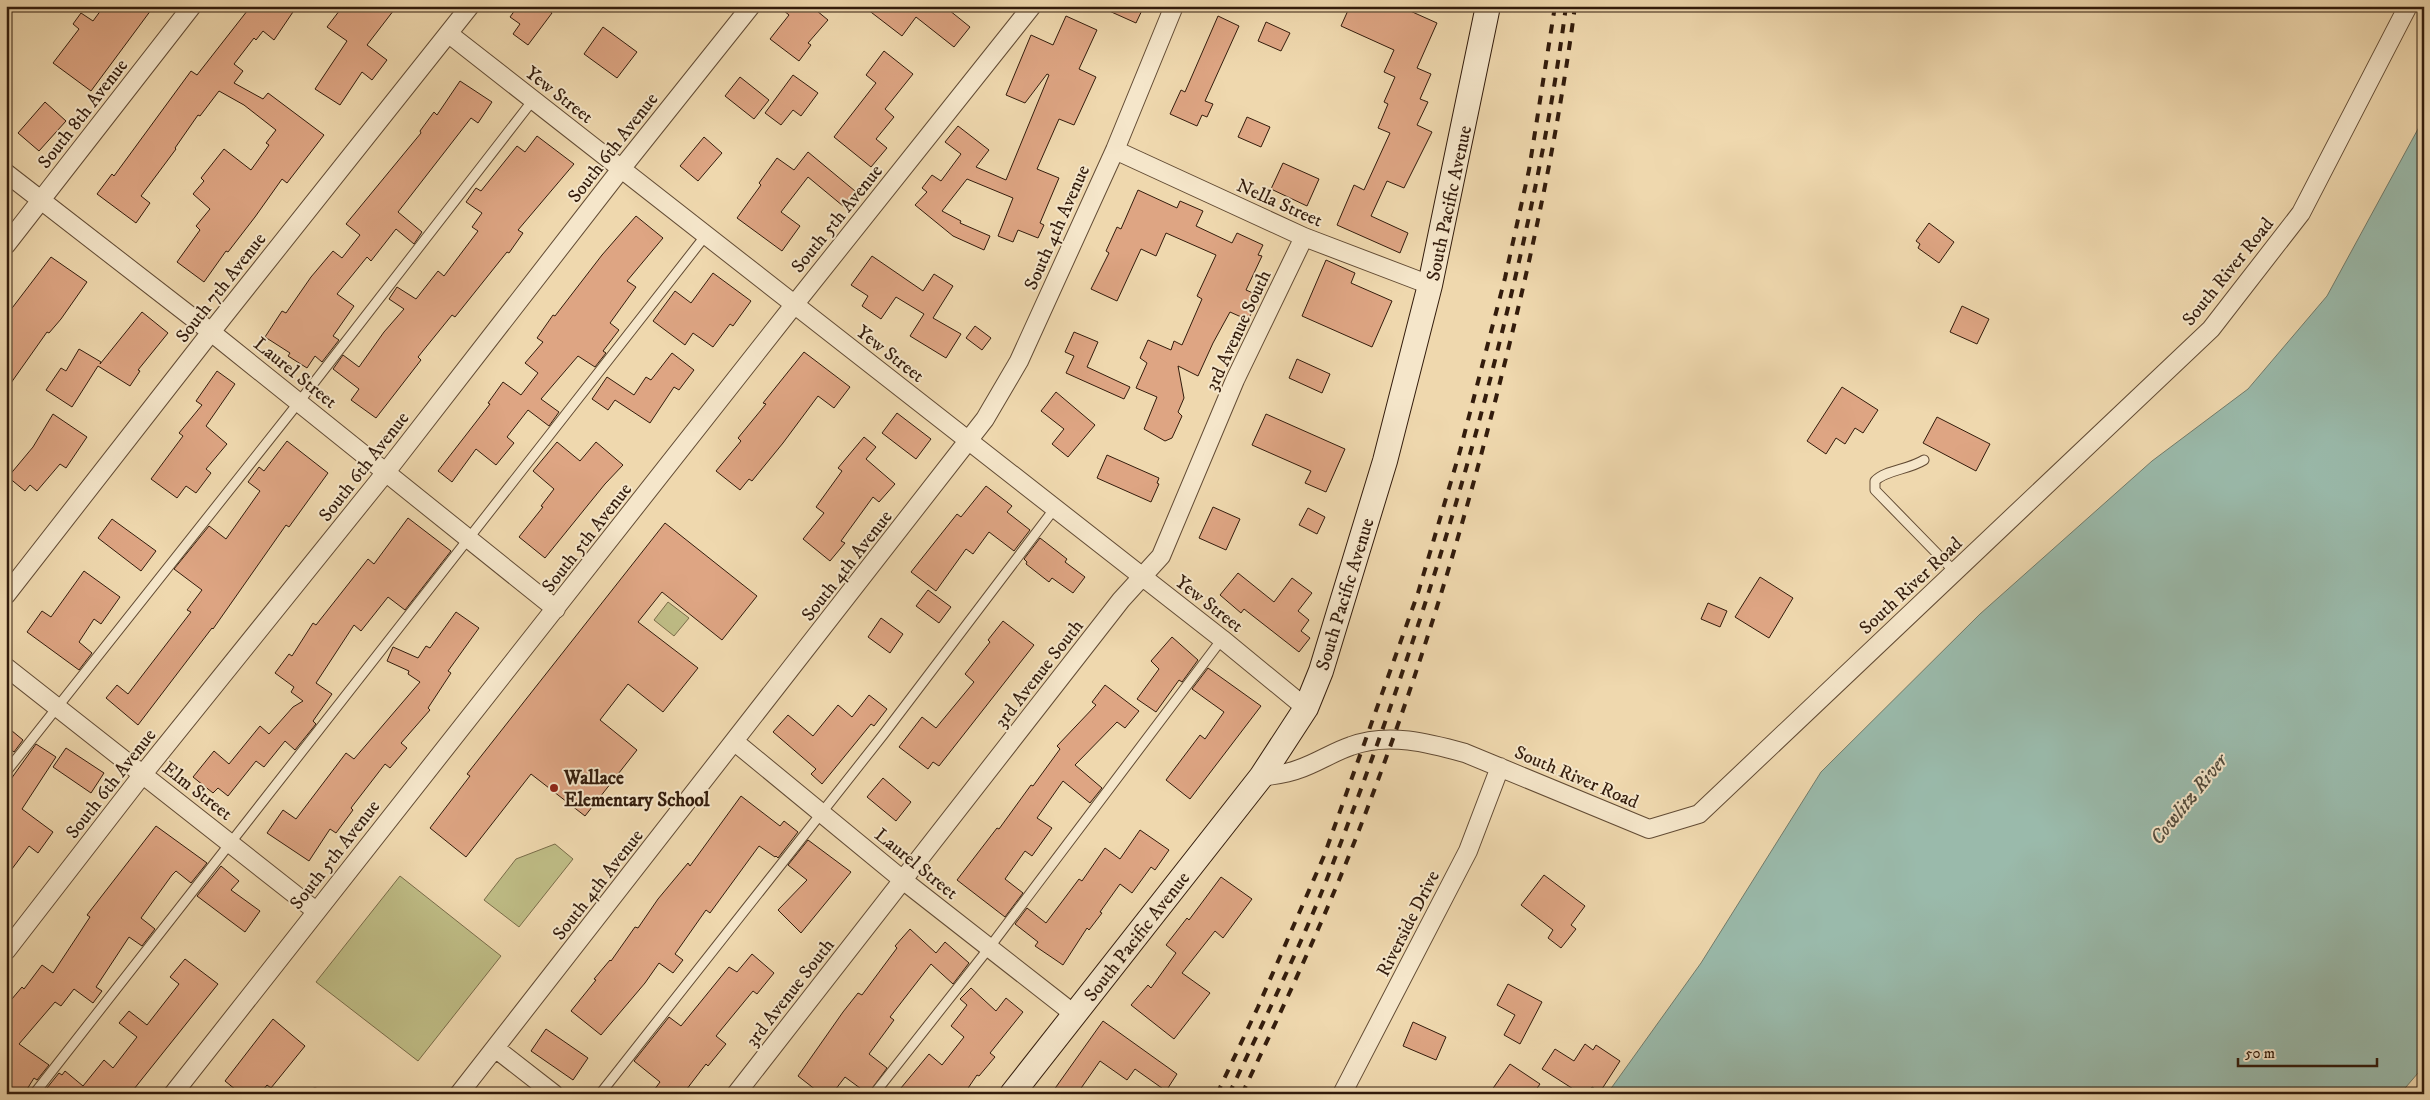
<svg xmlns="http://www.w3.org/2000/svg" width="2430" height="1100" font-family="'IM FELL DW Pica',serif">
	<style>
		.green { fill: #bfbd86; stroke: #796c49 }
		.water { fill: #9abaab; stroke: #717b6b }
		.building { fill: #dea583; stroke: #331c0c }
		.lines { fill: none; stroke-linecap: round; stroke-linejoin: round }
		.lane-casing { stroke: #624b34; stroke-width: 11 }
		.street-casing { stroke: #624b34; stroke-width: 20 }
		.secondary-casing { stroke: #331c0c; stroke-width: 26 }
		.lane { stroke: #f5e6ca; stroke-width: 9 }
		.street { stroke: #f5e6ca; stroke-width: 18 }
		.secondary { stroke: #f5e6ca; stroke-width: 24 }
		.rail { stroke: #331c0c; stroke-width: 4; stroke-dasharray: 9 9; stroke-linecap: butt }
		.poi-dot { fill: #8f2418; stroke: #f5e6ca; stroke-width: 2 }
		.labels { text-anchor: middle; stroke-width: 4; stroke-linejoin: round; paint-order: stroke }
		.street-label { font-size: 19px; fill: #331c0c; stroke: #f5e6ca }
		.poi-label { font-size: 19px; font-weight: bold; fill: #331c0c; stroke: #f5e6ca; text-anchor: start }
		.water-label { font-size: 20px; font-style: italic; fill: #524b3c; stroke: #f5e6ca }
	</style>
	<rect width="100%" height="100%" fill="#efd8ae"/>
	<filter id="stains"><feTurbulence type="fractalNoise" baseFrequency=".004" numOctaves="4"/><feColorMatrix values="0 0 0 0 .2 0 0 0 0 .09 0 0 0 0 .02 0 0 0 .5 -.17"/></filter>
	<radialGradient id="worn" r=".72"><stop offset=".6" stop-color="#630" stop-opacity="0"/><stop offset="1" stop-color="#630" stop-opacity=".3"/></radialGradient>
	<!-- green -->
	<path class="green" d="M668,602L689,618L674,636L654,620Z
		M555,844L573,859L519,927L484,900L516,859Z
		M400,876L501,956L418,1061L316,982Z"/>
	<!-- water -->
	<path class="water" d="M2424,118V1066L2400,1094H1607L1701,963L1821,772L1980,614L2152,461L2248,389L2327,296Z"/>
	<!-- building -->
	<path class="building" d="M104,6H154L91,91L53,63L79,29L73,24L81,13L93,21Z
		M251,6H297L274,40L263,31L256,40L254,38L234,64L243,71L234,83L263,99L268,93L324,135L287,183L282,179L255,217L228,252L226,251L204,282L177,262L200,230L196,226L210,209L193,194L204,181L201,178L224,149L251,170L269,145L266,143L276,130L244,105L219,91L200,116L198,115L175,148L176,149L141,196L150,203L136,223L97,194L112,174L114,176L191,71L197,75Z
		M343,6H397L367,45L387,60L372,80L362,72L340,105L315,89L347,41L327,27Z
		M518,6H543L552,13L528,45L513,34L520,24L510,17Z
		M778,6H811L828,20L808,43L811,45L799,61L770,39L789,15Z
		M863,6H944L970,27L954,47L916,17L902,36Z
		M1098,6H1144L1136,23Z
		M1350,6H1399L1437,23L1417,68L1431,74L1420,99L1428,102L1417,125L1432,132L1404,188L1387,181L1371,216L1408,233L1400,253L1337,225L1354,185L1364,190L1390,133L1378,128L1388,104L1384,102L1395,77L1384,72L1394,50L1341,26Z
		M1066,16L1097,30L1079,69L1096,77L1074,125L1059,119L1037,169L1059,178L1040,223L1044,225L1038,238L1018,230L1013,242L998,236L1013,198L967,179L942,211L961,221L960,223L990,236L984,250L953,236L915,205L927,192L922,188L932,175L941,181L961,154L945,142L958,126L989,150L976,167L1006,180L1049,75L1047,74L1025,103L1006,95L1031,35L1053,45Z
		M1218,16L1239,26L1205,101L1213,104L1207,117L1202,115L1197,126L1170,114L1181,90L1185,92Z
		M1266,22L1290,33L1281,51L1258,41Z
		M603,27L637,52L617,78L584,54Z
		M884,51L913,74L885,109L894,117L876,139L887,148L871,167L834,137L876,83L866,75Z
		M793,75L818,93L801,116L793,110L781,125L765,113Z
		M740,77L769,100L754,119L725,96Z
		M460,81L492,102L478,123L471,118L398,212L422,232L414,244L396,229L371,261L367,257L337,294L354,306L333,336L339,340L322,362L315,356L307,368L288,356L290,353L265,337L282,311L286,313L311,277L333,251L342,258L360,235L346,224L421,133L420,131L434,112L437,115Z
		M45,102L66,121L39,151L18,133Z
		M1247,117L1270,127L1261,147L1238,137Z
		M537,136L574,164L518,230L523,233L509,253L507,252L455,317L452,315L418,357L421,360L376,418L351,400L359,389L333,369L343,355L359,367L384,332L404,309L389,299L397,287L416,299L438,271L444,276L478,231L472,227L482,213L466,202L476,188L481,191L517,146L525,152Z
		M704,137L722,153L698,181L680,166Z
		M808,152L855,191L843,206L808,177L781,212L800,226L782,251L737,218L761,185L759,183L777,158L794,170Z
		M1283,163L1319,179L1307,206L1271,189Z
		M1138,190L1177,208L1180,201L1203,211L1196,226L1232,243L1237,233L1263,245L1258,255L1262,256L1246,290L1260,296L1248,320L1230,312L1213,343L1198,376L1178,366L1184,398L1178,412L1182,416L1172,438L1165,441L1144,429L1157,397L1136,388L1147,363L1140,358L1148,340L1171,350L1174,341L1182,345L1202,299L1197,296L1216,255L1166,233L1156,256L1141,249L1117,301L1091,289L1109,253L1106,251L1117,227L1121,229Z
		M636,216L663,238L627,281L636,287L610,323L619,330L603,351L606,353L595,367L578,356L541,399L559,412L549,426L528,410L507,437L514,443L496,465L476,449L452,482L438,471L490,404L488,403L503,382L521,395L538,373L525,363L543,342L537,338L553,315L555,316L602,255Z
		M1929,223L1954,242L1939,263L1918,248L1920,244L1916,241Z
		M872,256L923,291L934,274L953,286L933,318L961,334L946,358L910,336L924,314L896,297L881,319L862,306L868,296L851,285Z
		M51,257L87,282L61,319L49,333L47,332L6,390V316Z
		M1326,260L1355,273L1351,283L1392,301L1372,347L1302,316Z
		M713,273L751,301L733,326L730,324L713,347L693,333L685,345L653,321L675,291L691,303Z
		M1962,306L1989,319L1977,344L1950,332Z
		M142,312L168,333L138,370L140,371L130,386L98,366L72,407L46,390L61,368L66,371L79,349L101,362L100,364Z
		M975,326L991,338L982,350L966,338Z
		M1074,332L1098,342L1087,367L1130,387L1124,399L1066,373L1074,356L1065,352Z
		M804,352L850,387L834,408L818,396L783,443L752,481L749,479L740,490L716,471L741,441L738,438L766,404L763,403Z
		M672,353L694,370L679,390L674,387L650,423L615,400L608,410L592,399L607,377L634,395L646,377L651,380Z
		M1297,359L1330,374L1322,393L1289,378Z
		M217,371L235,384L206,426L227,444L206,469L211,473L196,493L186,486L177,498L151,479L183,436L179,433L202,405L196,401Z
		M1842,387L1878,410L1863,433L1855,428L1845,444L1836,438L1826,454L1807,441Z
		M1056,392L1095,425L1068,457L1052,444L1064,429L1041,411Z
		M897,413L931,439L916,459L882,433Z
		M53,414L87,437L66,468L60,464L37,491L30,485L25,491L8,477L33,447Z
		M1266,414L1345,449L1326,492L1305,483L1311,471L1252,445Z
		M1937,417L1990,444L1976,471L1923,443Z
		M864,437L876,447L866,459L895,484L879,502L873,497L841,541L845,543L830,561L803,539L824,513L816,507L842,471L838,468Z
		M287,441L328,473L289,527L286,525L213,629L212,628L138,725L106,698L117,685L128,694L191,612L187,610L202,590L174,569L209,526L226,539L260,491L248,482L259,467L264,471Z
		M557,442L580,461L596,442L623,465L605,484L545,558L519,537L543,507L541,506L554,489L533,471Z
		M1107,455L1159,478L1157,483L1159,484L1151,502L1097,478Z
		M986,486L1012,506L1007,512L1030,530L1014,551L989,532L973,554L966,549L936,591L911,572L957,514L961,517Z
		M1213,507L1240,519L1226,550L1199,538Z
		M1308,508L1325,517L1317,534L1299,525Z
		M408,518L451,551L405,610L388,597L361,631L354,625L316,683L332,694L313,721L316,724L295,750L285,741L264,767L256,761L228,796L218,788L213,793L193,777L214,751L229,764L260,726L269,734L293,707L303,701L291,692L294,687L275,673L289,654L292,656L313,623L316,625L368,559L374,564Z
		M112,519L156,551L141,571L98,538Z
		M665,523L757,596L722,640L662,592L638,622L698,668L663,712L628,684L600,720L637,750L585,816L531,774L466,857L430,828L470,776L467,774Z
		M1040,538L1067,559L1065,562L1085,577L1073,593L1052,578L1049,582L1026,564L1027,562L1024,559Z
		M84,571L120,597L101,624L94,619L79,642L92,653L79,670L27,632L42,611L51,617Z
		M1238,573L1274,602L1292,578L1312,593L1298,611L1309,620L1301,631L1310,638L1299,652L1244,609L1241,613L1220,595Z
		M1760,577L1793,598L1769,638L1735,617Z
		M928,590L951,607L939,623L916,606Z
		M1708,603L1727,611L1720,627L1701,619Z
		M456,612L479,628L448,671L451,673L428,708L430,710L401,743L407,748L390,768L385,764L351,808L353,810L336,833L330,829L309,861L267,833L283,810L296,819L346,753L354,759L420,682L408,674L409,671L387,661L393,647L418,658L426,646L430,648Z
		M881,618L903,634L890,653L868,637Z
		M1003,621L1034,645L939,766L933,762L928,769L899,747L922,717L936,728L974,682L965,674L990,642L988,640Z
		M1172,637L1198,660L1182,682L1179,680L1156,712L1137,699L1159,669L1151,661Z
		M1208,668L1261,706L1190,799L1166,780L1200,735L1205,739L1224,712L1192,689Z
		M1105,685L1139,711L1125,728L1117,722L1075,765L1102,788L1090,803L1063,781L1037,818L1052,828L1032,856L1025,851L1005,879L1023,893L1005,917L957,880L997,828L999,829L1031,785L1033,786L1060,749L1057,746L1096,705L1092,702Z
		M869,695L887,709L874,726L871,724L822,784L811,774L816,769L773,732L788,715L813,736L838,705L852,717Z
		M6,726L23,740L14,752L6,746Z
		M36,744L56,757L22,809L53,832L38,853L29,846L6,877V786Z
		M66,748L104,773L91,793L53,767Z
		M883,778L911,802L896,821L867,797Z
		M741,796L780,826L784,821L798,832L778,858L776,856L775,857L759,846L710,913L706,910L675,954L683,960L673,973L659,963L645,983L601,1035L571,1011L596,980L594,979L610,960L611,961L635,927L638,928L658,899L688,863L690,866Z
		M156,826L207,863L191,883L176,871L172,875L141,918L155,929L142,946L129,937L96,987L102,991L93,1003L74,989L61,1006L55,1002L19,1044L49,1065L37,1080L34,1078L24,1094H6V1006L22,987L24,989L42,965L53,973L90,917L87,915Z
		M1140,830L1169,850L1155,870L1151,867L1132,893L1120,884L1100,912L1102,913L1089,930L1087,928L1063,965L1035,946L1038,942L1015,924L1027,908L1046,923L1079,879L1082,881L1105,848L1120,859Z
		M808,840L851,872L801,933L778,910L807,880L788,865Z
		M221,866L239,881L231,890L260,911L245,932L197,896Z
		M1544,875L1585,906L1571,925L1576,929L1561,948L1548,938L1553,930L1521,905Z
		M1221,877L1252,899L1223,938L1215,931L1182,973L1210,993L1174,1039L1131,1005L1148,985L1151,988L1176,953L1166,945L1187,918L1189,920Z
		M910,929L936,953L945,942L969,963L953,984L931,964L890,1017L894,1020L869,1054L887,1068L868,1094L845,1077L832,1094H821L798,1076L843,1012L858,993L862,995L897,948L895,946Z
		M752,954L774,973L757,994L753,991L716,1036L726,1044L708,1066L706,1064L683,1094H651L660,1082L634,1061L669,1017L681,1026L729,967L737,972Z
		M185,959L218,984L130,1094H54L47,1088L59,1073L62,1075L65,1071L83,1086L104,1060L113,1068L137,1037L119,1023L129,1011L147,1025L179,984L170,977Z
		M1508,984L1542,1002L1520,1044L1504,1035L1515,1015L1497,1005Z
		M971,988L996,1011L1006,998L1023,1012L990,1053L995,1057L979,1076L977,1075L964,1094H896L929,1054L942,1065L964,1037L951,1026L967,1005L960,999Z
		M273,1019L305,1046L271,1088L267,1085L260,1094H241L225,1081Z
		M1103,1021L1177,1074L1166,1091L1135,1069L1127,1080L1100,1061L1077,1094H1051Z
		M1413,1022L1446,1037L1436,1060L1403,1046Z
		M546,1029L588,1058L573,1080L531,1051Z
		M1585,1044L1593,1050L1596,1045L1620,1061L1600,1092L1592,1087L1588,1094H1581L1542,1069L1555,1049L1574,1061Z
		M1510,1064L1540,1084L1533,1094H1489Z"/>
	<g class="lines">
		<!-- lane casing -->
		<g class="lane-casing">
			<path id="lane" d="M1924,460C1908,470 1885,470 1875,481V490L1955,572
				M6,772L299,402L533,100
				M34,1094L706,235
				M314,1094L315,1093
				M600,1094L883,735L1055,508
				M874,1094L989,948L1222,639"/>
		</g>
		<!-- street casing -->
		<g class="street-casing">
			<path id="street" d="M449,34L1222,639L1306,708
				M1115,150L1304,237L1430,285
				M6,173L211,332L556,609
				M6,245L192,6
				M6,595L211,332L470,6
				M6,667L316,911
				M735,742L904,881L1074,1014
				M1261,777C1273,775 1287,774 1299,769C1317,763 1333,752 1351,746C1388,732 1429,743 1465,753L1649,829L1699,814L2211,329L2301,213L2408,6
				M6,951L143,774L386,472L621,169L751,6
				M495,1048L554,1094
				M173,1094L794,305L1032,6
				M459,1094L985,419L1019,361L1115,150L1174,6
				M736,1094L1121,600L1161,556L1235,380L1304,237
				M1342,1094L1468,851L1500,767"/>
		</g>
		<!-- secondary casing -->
		<g class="secondary-casing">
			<path id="secondary" d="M1012,1094L1261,777L1306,708L1321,671L1385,461L1430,285L1488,6"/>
		</g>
		<!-- lane -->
		<use href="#lane" class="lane"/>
		<!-- street -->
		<use href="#street" class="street"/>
		<!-- secondary -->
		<use href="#secondary" class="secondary"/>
		<!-- rail -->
		<path class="rail" d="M1217,1094L1258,1007L1324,856L1418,593L1460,451L1505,278L1529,170L1555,6
			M1229,1094C1266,1016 1305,938 1335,858C1396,699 1450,537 1492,372C1523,251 1550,130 1566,6
			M1242,1094C1278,1018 1314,942 1346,863C1411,701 1462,536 1504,366C1534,247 1559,128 1575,6"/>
	</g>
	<!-- markers -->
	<circle class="poi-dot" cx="554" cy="788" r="5"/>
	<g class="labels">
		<!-- street labels -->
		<g class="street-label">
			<text transform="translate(560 94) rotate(38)" y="7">Yew Street</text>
			<text transform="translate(82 113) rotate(-52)" y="7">South 8th Avenue</text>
			<text transform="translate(612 147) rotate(-52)" y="7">South 6th Avenue</text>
			<text transform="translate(1280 202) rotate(24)" y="7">Nella Street</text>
			<text transform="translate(1448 203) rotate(-78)" y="7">South Pacific Avenue</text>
			<text transform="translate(836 218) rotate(-51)" y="7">South 5th Avenue</text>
			<text transform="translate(1056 227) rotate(-66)" y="7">South 4th Avenue</text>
			<text transform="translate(2227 271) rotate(-51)" y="7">South River Road</text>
			<text transform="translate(220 287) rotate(-52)" y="7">South 7th Avenue</text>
			<text transform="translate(1237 330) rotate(-65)" y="7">3rd Avenue South</text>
			<text transform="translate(891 353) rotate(38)" y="7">Yew Street</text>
			<text transform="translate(296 372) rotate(39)" y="7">Laurel Street</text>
			<text transform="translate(363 466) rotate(-52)" y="7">South 6th Avenue</text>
			<text transform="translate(586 537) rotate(-52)" y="7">South 5th Avenue</text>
			<text transform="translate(846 565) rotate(-52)" y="7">South 4th Avenue</text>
			<text transform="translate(1910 585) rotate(-43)" y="7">South River Road</text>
			<text transform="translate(1344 594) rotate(-73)" y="7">South Pacific Avenue</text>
			<text transform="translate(1210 603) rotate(38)" y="7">Yew Street</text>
			<text transform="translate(1038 673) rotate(-52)" y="7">3rd Avenue South</text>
			<text transform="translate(1577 776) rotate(23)" y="7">South River Road</text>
			<text transform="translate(110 783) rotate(-52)" y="7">South 6th Avenue</text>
			<text transform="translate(198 790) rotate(38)" y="7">Elm Street</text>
			<text transform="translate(334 854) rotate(-52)" y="7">South 5th Avenue</text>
			<text transform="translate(917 863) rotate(39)" y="7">Laurel Street</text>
			<text transform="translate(597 884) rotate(-52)" y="7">South 4th Avenue</text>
			<text transform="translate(1407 923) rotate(-63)" y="7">Riverside Drive</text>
			<text transform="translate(1136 936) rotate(-52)" y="7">South Pacific Avenue</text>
			<text transform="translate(789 992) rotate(-52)" y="7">3rd Avenue South</text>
		</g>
		<!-- poi labels -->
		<g class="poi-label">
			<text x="564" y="784">Wallace<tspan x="564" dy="22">Elementary School</tspan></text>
		</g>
		<!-- water labels -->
		<g class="water-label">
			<text transform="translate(2188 799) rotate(-51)" y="7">Cowlitz River</text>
		</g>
	</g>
	<!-- margin -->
	<rect width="2430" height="1100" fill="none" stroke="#efd8ae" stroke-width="25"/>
	<rect x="8" y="8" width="2415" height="1085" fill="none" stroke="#331c0c" stroke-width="2.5"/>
	<rect x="12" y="12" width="2405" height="1075" fill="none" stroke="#331c0c"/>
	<!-- scale -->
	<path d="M2238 1058v8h139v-8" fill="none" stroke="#331c0c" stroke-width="2.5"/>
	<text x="2245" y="1058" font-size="15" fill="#331c0c" stroke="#f5e6ca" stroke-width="4" paint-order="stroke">50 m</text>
	<rect width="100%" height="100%" filter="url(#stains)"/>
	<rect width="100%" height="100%" fill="url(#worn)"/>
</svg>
